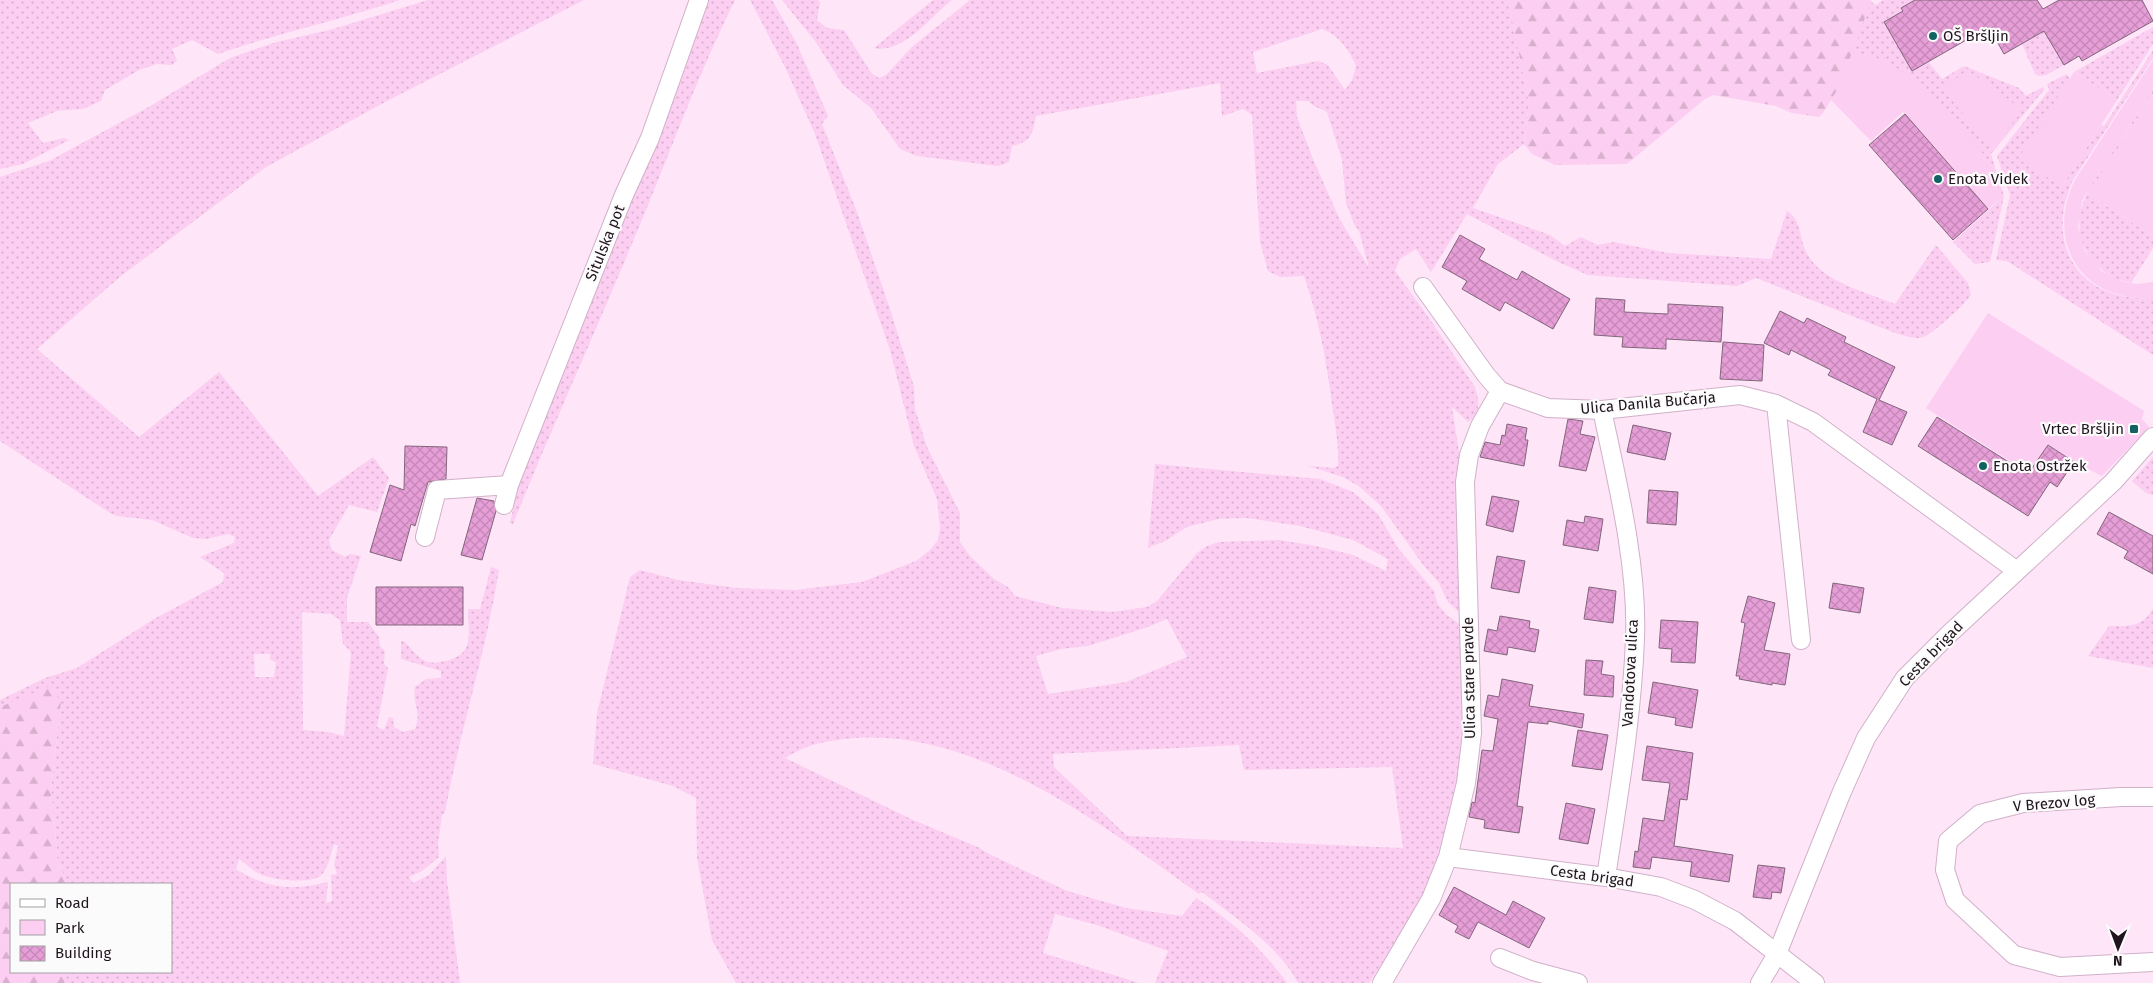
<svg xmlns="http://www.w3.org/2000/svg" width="2153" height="983" font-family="'Fira Sans',sans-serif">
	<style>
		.grass { fill: url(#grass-dots); fill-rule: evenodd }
		.forest { fill: url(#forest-firs) }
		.green { fill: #fccef1 }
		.building { fill: url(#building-cross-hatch); stroke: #81667b }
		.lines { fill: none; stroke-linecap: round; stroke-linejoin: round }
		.minor-casing { stroke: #d0b1c9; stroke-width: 20 }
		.minor { stroke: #fff; stroke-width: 18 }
		.poi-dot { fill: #116263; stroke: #fbfbfb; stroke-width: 2 }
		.labels { text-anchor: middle; stroke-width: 4.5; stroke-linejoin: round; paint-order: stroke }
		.poi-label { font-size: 15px; fill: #20151e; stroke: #fbfbfb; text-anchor: start }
		.street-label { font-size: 15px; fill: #20151e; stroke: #fbfbfb }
	</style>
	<defs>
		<pattern id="grass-dots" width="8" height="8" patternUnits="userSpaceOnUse" patternTransform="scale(1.25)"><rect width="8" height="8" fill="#fccef1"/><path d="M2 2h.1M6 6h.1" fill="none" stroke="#d8b0ce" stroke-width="1.8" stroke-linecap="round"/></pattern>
		<pattern id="forest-firs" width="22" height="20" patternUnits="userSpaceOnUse" patternTransform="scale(1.25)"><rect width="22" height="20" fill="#fccef1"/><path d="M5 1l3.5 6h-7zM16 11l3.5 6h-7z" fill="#d8b0ce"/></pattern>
		<pattern id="building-cross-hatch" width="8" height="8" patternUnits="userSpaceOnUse" patternTransform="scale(1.25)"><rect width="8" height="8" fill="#e69ed7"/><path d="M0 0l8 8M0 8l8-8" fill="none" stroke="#c587b8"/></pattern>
	</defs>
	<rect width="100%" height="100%" fill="#fee5f8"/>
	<!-- grass -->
	<path class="grass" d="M0,0H400C340,20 278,33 218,54L192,40L172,49L177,60L172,65L157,64L139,70L105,90L101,101L83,109L57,111L28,123L43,143L64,138L69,140L23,164L0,169Z
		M428,0H584L387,101L266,167L121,276L37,349L139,437L219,372L318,496L373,457L389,478L377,512L349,505L329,540L332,550L345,557L350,554L361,556L347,598V622H368L379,637L380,646L385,651L384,664L388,668L377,727L384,730L389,717L393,718L394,727L403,732L415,729C422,711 412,704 415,687L426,679L441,678V671L401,659V641L405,642C411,648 418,658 425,661C436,666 461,659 466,648C471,637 468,620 468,609H480L491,567L499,570C486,652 460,731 445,812L442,815L438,844L439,857L422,871L409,877L413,883L429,875L446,856L447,881L460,983H64L68,972H171V884H68L58,863L51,789L61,702L0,707V700L45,678L77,668L154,619L223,582L224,573L200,557L234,543L235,537L228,534L206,539L193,538L152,520L117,516L110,513L0,441V177L49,161L147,108L230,58L273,43L333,29ZM302,612L331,614L340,620L343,644L351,652L344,736L328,732L303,730ZM254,654H270V660L276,662L274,677H255ZM334,844L338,846L334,865L337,874L331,875L332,901L326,903L328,882C291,891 268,889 236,869L239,859C246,864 254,872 262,875C274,880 309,884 320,876C328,871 331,852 334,844Z
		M705,0H735C697,76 669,156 636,234C596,331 552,427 513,524L510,523L518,488L562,362Z
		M750,0H772L796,42L828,116L822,124L857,212L891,312L914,387L915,409L927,447L960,513V542L970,556L994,579L1008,587L1015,596L1062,608L1112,612L1147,607L1157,601L1197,553L1207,546L1219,542L1279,540L1316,546L1353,555L1386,571L1388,559L1353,540L1300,526L1247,518L1219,519L1187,527L1165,541L1148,548L1155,464L1320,479L1353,492L1378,514L1398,548L1434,591L1438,605L1447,615L1462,626L1467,738L1447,829L1432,879L1412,917L1369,983H1298C1280,947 1234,917 1202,892L1199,894C1101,824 972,724 845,739C820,742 807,745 785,758L911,819L980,848L987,853L1067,891L1126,908L1182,916L1196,898C1233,922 1261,947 1287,983H1155L1168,951L1097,925L1055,914L1043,953L1139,983H736L712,940L697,858L696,798L673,786L593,764L597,713L630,577L640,570L678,580L737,588L795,590L862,582L916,561L930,550L938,540L940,528L937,499L914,446L890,350L815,134L785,67ZM1167,619L1187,657L1126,682L1048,694L1036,656L1061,649L1088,646L1148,627ZM1239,745L1244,770L1392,767L1403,848L1127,836L1054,767L1053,754Z
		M782,0H818L820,2L817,20L827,28L844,30L872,74L879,78L886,75L912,47L970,0H1508L1529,103L1524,144L1498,164L1473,208L1550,235L1565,246L1581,237L1597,245L1614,242L1668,253L1771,259L1787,211C1802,220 1799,238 1806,252C1821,282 1866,292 1895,304L1936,245L1968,283L1971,295C1965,304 1933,334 1923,337C1914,340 1904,335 1895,333L1756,278L1737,286L1588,275L1558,262L1467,214L1431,272L1416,249L1400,259L1395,271L1429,318L1475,387C1479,402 1482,412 1468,422L1452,407L1460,458L1462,615L1448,602L1439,583L1424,566L1381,506L1360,487L1343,477L1308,466L1334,468L1338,466C1339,445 1335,425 1332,404C1326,358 1319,320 1304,276L1280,277L1268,271L1260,242L1252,115L1243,109L1222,116L1220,83L1036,116C1032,135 1032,141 1012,146L1009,162L998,166L917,156L900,149L871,108L843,85L815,41ZM1322,29C1339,35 1349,50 1356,66L1352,80L1345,90L1328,65L1318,61L1257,73L1253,52ZM1296,101H1308L1314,106L1327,112L1342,160L1346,203L1354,224L1359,231L1369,268L1339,218L1313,159L1297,117Z
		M933,0H952C931,16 904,54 874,48Z
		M1883,0H1915L1901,8L1928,61L1942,79L1964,66L2019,88L2026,96L2043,87L2044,90L1991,154L2004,196L1990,262L1975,264L1953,242L2003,197L1852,52L1870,1L1876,5Z
		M2153,27V44L2117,100L2074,72Z
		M2044,31L2064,65L2046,75L2039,76L2035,74L2022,44Z
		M2153,50V58L2073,180C2043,246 2081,303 2153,298V355L2007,261L1996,260L2010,195L1997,156L2049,90L2047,84L2067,74L2070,79L2019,159L2062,186L2101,125L2104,126Z
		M2153,90V95L2088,194L2153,236V248L2131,283L2112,278L2092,262L2080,239L2079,214L2088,190Z
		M2153,457V495L2146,493L2132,481Z
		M2153,609V668L2088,656L2109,626C2129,626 2141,628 2153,609Z"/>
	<!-- forest -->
	<path class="forest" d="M1508,0H1871L1843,81L1823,113L1819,117L1792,113L1776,106L1713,95L1705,99L1627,164L1555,165L1532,154L1524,144L1529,103Z
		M50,686L61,702L51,789L58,863L68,884H11V972H68L64,983H0V707Z"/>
	<!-- green -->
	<path class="green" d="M1852,52L1883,60L1914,78L1981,150L2003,197L1988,209L1903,112L1871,141L1831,100L1843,81Z
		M2153,60V90L2088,190L2082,201L2078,227L2085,251L2101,271L2124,282L2137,284L2153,282V298C2083,303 2044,243 2075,180Z
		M1967,70L2023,110L1991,149L1943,89Z
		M2074,72L2117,100L2062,186L2018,159Z
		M2153,95V236L2088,194Z
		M1988,313L2144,411L2142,419L2149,427L2102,476L2074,462L2048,445L2029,473L1926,408Z"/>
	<!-- building -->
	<path class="building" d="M1915,0H2037L2043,9L2059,0H2142L2153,21L2082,61L2079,56L2064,65L2044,31L2004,54L1989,27L1912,71L1884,22L1903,11L1901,8Z
		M1905,114L1988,209L1953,240L1869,145Z
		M1460,235L1485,249L1479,259L1517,280L1522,271L1570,299L1553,329L1505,302L1500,311L1462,289L1467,281L1442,267Z
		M1596,298L1625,300L1624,312L1668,314V304L1723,307L1721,342L1666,339V349L1622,347L1623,337L1594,335Z
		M1780,311L1804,323L1807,318L1846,337L1844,342L1895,367L1879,400L1907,412L1892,445L1863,432L1877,399L1828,375L1831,370L1791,350L1789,355L1764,343Z
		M1723,342L1764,345L1762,381L1720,379Z
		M1937,417L2028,474L2048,445L2074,462L2057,487L2050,482L2028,516L1918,446Z
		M1568,419L1583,421L1580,434L1595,437L1586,471L1559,466Z
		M1507,424L1527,428L1525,440H1528L1524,466L1480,457L1485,442L1500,445L1502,435L1505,436Z
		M1633,425L1671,433L1665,460L1627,452Z
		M405,446L447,447L446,479L428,482L415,526L411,524L401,561L370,552L390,485L404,490Z
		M1649,490L1678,492L1676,525L1647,523Z
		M1492,496L1519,501L1513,532L1486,525Z
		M477,498L494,501L496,511L482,560L461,555Z
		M2109,512L2153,536V574L2124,558L2128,551L2097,534Z
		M1585,516L1603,519L1598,551L1563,545L1567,520L1584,523Z
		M1497,556L1525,561L1519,593L1491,588Z
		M1833,583L1864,588L1860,613L1829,608Z
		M376,587H463V625H376Z
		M1589,587L1616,591L1613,623L1584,619Z
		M1748,596L1775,603L1764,650L1790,654L1785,685L1772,683V685L1739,679L1740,676H1736L1745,623L1741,622Z
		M1500,616L1530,621L1529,628L1539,630L1535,652L1508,647L1507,655L1484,651L1488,629L1497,631Z
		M1661,620L1698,622L1695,663L1671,662L1672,649L1659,648Z
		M1586,660L1603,661L1601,674L1614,676L1613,697L1584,695Z
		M1502,679L1533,685L1529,706L1584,714L1582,728L1548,721V724L1528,722L1518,799L1517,806L1523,807L1519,833L1484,828L1485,820L1469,817L1472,802L1475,803L1482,750L1493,751L1498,719L1484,716L1488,695L1499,697Z
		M1653,682L1698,690L1692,728L1675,725L1676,718L1648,713Z
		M1578,730L1608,735L1602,770L1572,766Z
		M1647,746L1693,753L1687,800L1680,799L1674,846L1733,855L1729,882L1690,876L1692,862L1652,857L1650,869L1633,867L1635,851L1638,852L1643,818L1664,821L1670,783L1642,780Z
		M1566,803L1595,809L1588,844L1559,839Z
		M1758,865L1785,868L1781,893L1772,892L1771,899L1753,897Z
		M1454,887L1506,915L1513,901L1545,918L1529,948L1478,922L1469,939L1455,932L1458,926L1439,915Z"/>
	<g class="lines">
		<!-- minor casing -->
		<g class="minor-casing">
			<path id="minor" d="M1423,287L1486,375L1500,391L1548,408L1602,410L1740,395L1776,404L1813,422L2017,571
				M1776,404L1801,640
				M1602,410C1617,481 1638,566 1635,639C1632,719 1618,798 1606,877
				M504,505L509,485L624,195L650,138L699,0
				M425,537L437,490L509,485
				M2153,797H2121L2023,803L1980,814L1948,841L1945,870L1955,900L2014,955L2060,967L2153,962
				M1448,857L1606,877L1661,887L1695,900L1735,921L1815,983
				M1500,958L1533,971L1578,983
				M1382,983L1431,899L1448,857L1466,783L1472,733L1465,482L1469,455L1480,426L1500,391
				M1760,983L1777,954L1841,794L1866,738L1905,678L1948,635L2113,482L2153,437"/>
		</g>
		<!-- minor -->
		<use href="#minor" class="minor"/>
	</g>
	<!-- markers -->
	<g class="poi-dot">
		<circle cx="1933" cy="36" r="5"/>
		<circle cx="1938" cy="179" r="5"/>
		<rect x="2129" y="424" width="10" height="10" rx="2.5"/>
		<circle cx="1983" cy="466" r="5"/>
	</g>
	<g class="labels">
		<!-- poi labels -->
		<g class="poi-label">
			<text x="1943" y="41">OŠ Bršljin</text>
			<text x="1948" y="184">Enota Videk</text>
			<text x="2124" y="434" text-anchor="end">Vrtec Bršljin</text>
			<text x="1993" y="471">Enota Ostržek</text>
		</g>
		<!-- street labels -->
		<g class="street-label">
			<text transform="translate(605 243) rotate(-68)" y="5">Situlska pot</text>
			<text transform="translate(1648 403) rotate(-5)" y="5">Ulica Danila Bučarja</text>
			<text transform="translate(1931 654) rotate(-46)" y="5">Cesta brigad</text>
			<text transform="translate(1630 673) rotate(-87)" y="5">Vandotova ulica</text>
			<text transform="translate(1469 678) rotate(-91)" y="5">Ulica stare pravde</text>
			<text transform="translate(2054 803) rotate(-5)" y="5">V Brezov log</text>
			<text transform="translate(1592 876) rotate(8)" y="5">Cesta brigad</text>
		</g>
	</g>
	<!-- legend -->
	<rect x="10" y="883" width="162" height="90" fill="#fbfbfb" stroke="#a39fa3"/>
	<rect x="20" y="899" width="25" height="8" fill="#ffffff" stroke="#a39fa3"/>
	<text x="55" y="908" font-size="15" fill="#20151e">Road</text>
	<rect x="20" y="920" width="25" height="15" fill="#fccef1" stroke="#a39fa3"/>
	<text x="55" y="933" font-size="15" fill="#20151e">Park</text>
	<rect x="20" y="946" width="25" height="15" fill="url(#building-cross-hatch)" stroke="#a39fa3"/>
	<text x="55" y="958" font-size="15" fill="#20151e">Building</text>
	<!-- north arrow -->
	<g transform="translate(2118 948) rotate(181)" stroke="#fbfbfb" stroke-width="4" paint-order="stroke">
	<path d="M0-4L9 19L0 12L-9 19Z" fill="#20151e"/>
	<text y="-8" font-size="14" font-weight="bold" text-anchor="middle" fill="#20151e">N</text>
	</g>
</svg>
